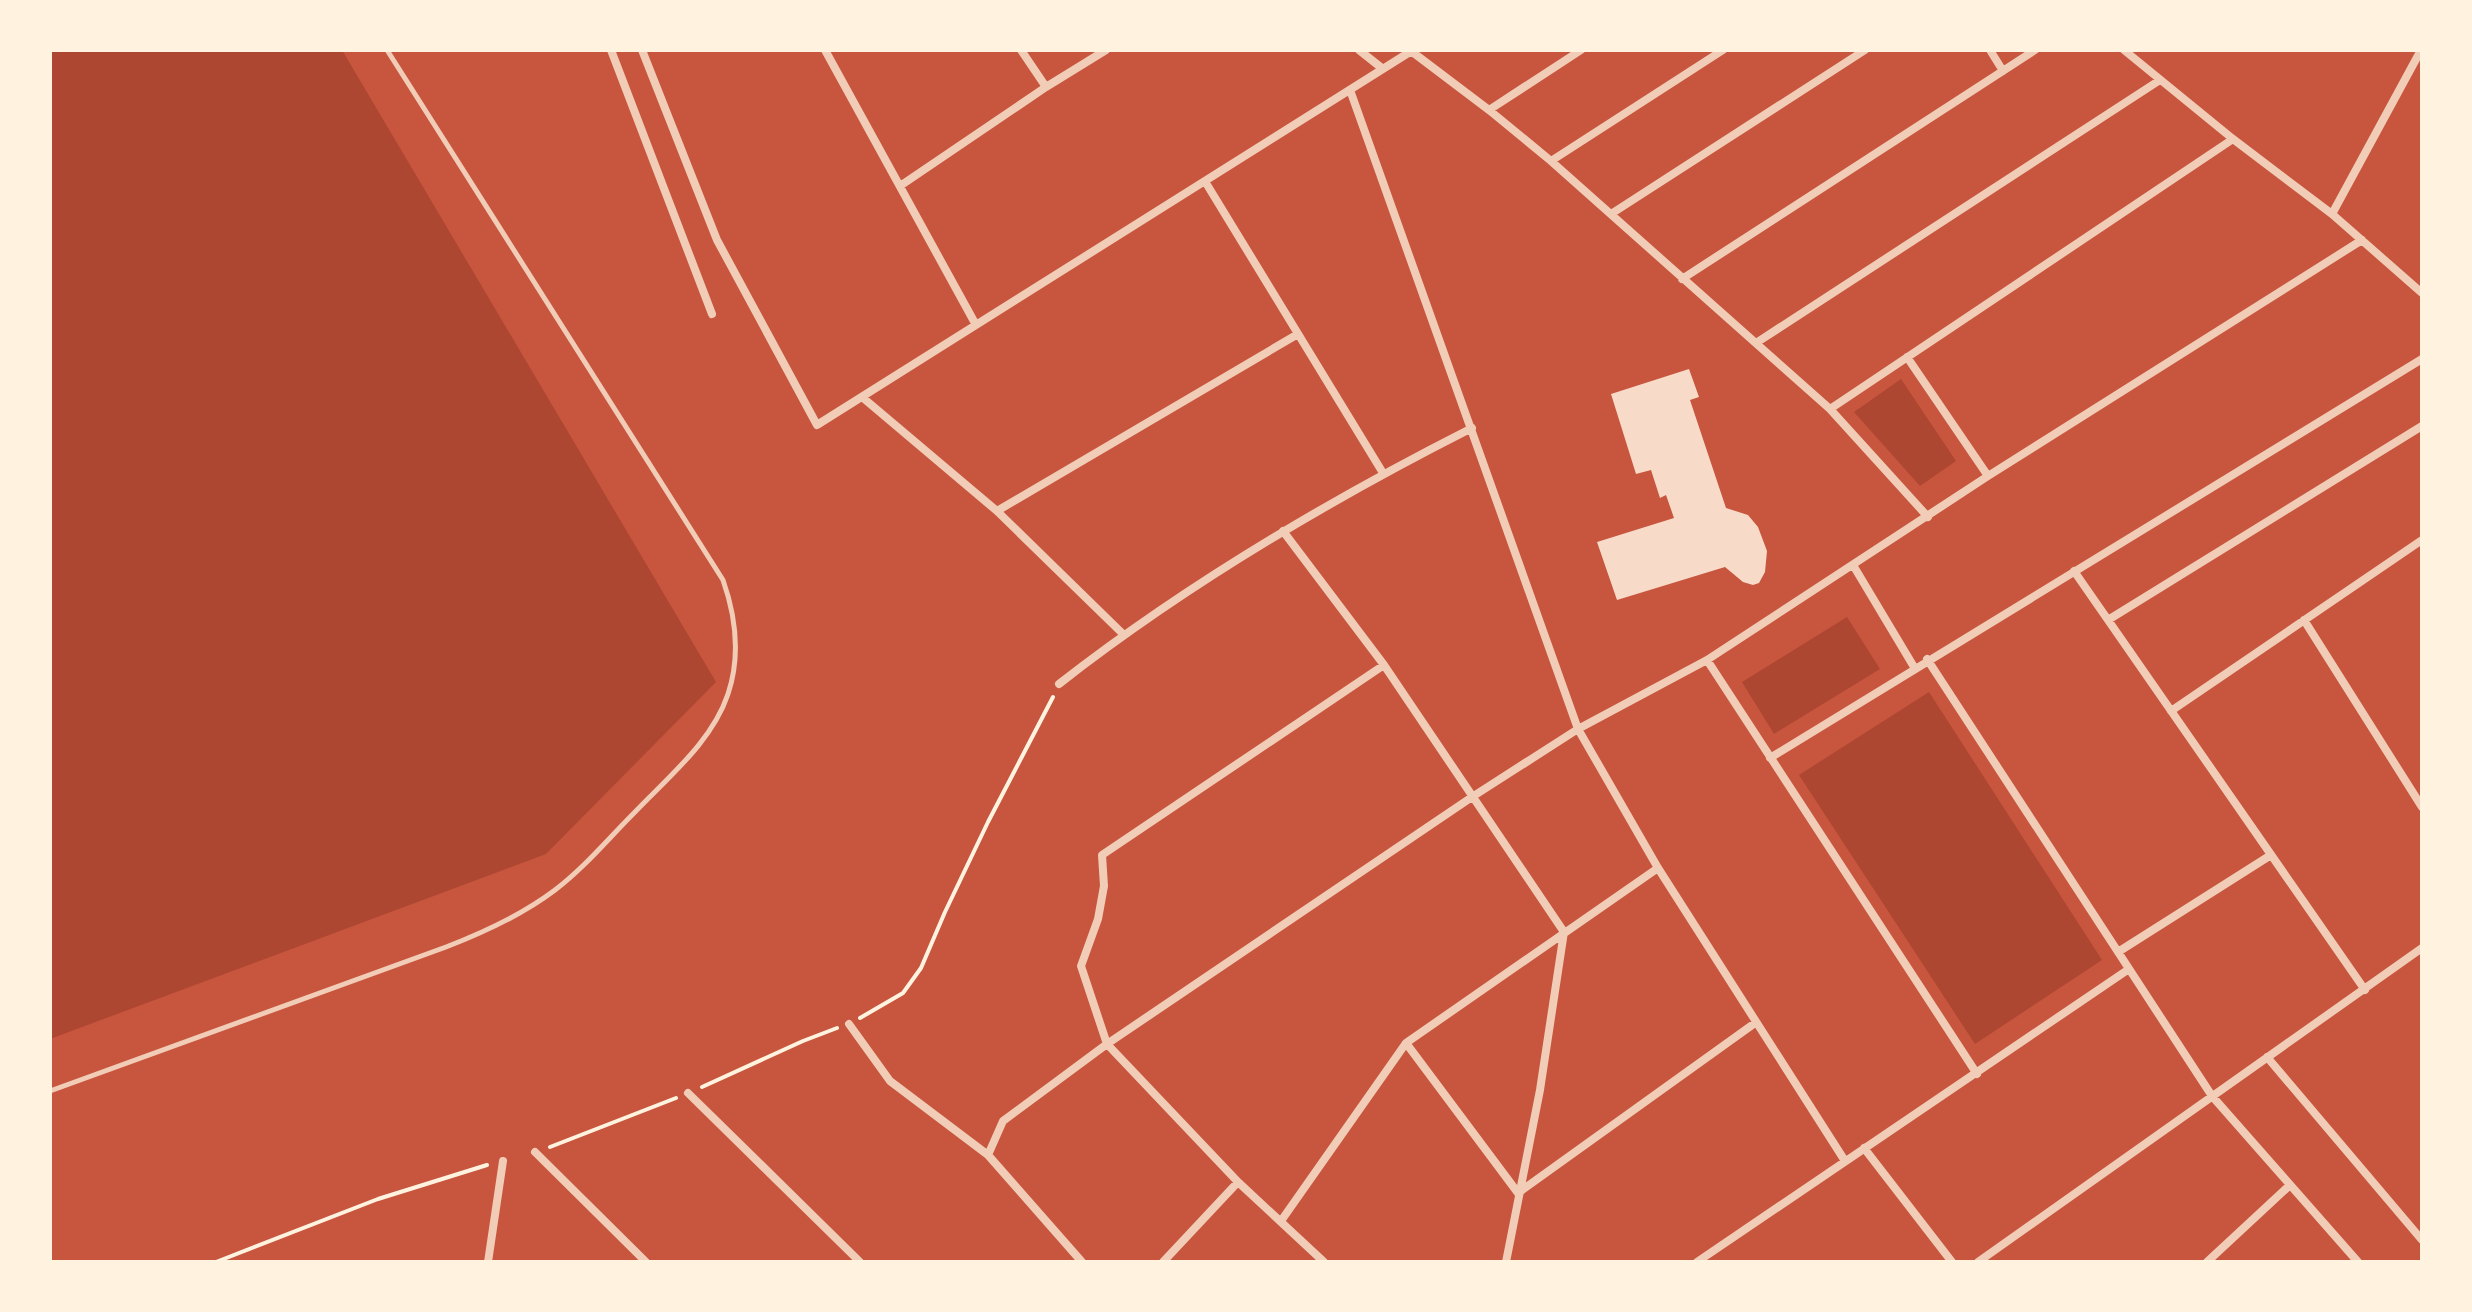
<svg xmlns="http://www.w3.org/2000/svg" width="2472" height="1312" font-family="Rubik,sans-serif">
	<style>
		.green { fill: #ae4732 }
		.building { fill: #f7dbc8 }
		.lines { fill: none; stroke-linecap: round; stroke-linejoin: round }
		.path { stroke: #fff3e0; stroke-width: 4 }
		.service { stroke: #f1ccb7; stroke-width: 5 }
		.minor { stroke: #f1ccb7; stroke-width: 8 }
	</style>
	<rect width="100%" height="100%" fill="#c8553d"/>
	<!-- green -->
	<path class="green" d="M50,50H342L716,682L546,854L50,1039Z
		M1901,379L1956,461L1920,486L1854,412Z
		M1847,617L1880,669L1774,734L1742,682Z
		M1929,692L2102,960L1975,1044L1799,775Z"/>
	<!-- building -->
	<path class="building" d="M1689,369L1699,397L1690,400L1726,508L1748,515L1758,527L1767,551L1765,572L1759,583L1753,585L1743,582L1725,567L1617,600L1597,542L1674,518L1666,495L1660,498L1651,470L1636,474L1611,394Z"/>
	<g class="lines">
		<!-- path -->
		<path class="path" d="M860,1018L903,993L921,968L945,912L988,822L1053,697
			M702,1087L803,1041L837,1028
			M550,1147L676,1098
			M216,1262L378,1199L487,1165"/>
		<!-- service -->
		<path class="service" d="M50,1091L446,947C485,932 522,915 555,890C584,868 608,839 634,813C668,777 712,742 728,694C741,655 736,617 723,580L387,50"/>
		<!-- minor -->
		<path class="minor" d="M611,50L712,314
			M642,50L717,240L817,425L1413,50
			M825,50L976,325
			M1021,50L1046,87
			M1359,50L1383,69
			M1990,50L2003,71
			M2124,50L2233,139L2332,214L2422,293
			M1411,51L1489,110L1551,161L1830,409L1928,517
			M1350,90L1578,729L1658,868L1845,1161
			M1489,110L1581,50
			M1551,161L1723,50
			M1206,183L1383,473
			M900,186L1046,87L1106,50
			M1611,214L1865,50
			M2332,214L2421,50
			M1682,279L2035,50
			M1756,343L2160,80
			M1907,357L1988,476
			M862,397L997,511L1123,634
			M1830,409L2233,139
			M997,511L1298,334
			M1283,531L1384,665L1564,932L1540,1090L1506,1262
			M1853,565L1914,667
			M2074,571L2365,990
			M2108,620L2422,426
			M2304,620L2422,807
			M1927,659L2212,1096L2358,1262
			M1707,660L1977,1074
			M1059,684C1187,584 1328,501 1472,428
			M2171,711L2422,540
			M1770,758L2422,359
			M2118,952L2271,855
			M849,1024L890,1081L988,1155
			M1406,1043L1518,1193L1755,1023
			M2267,1057L2422,1240
			M688,1093L860,1262
			M1864,1148L1952,1262
			M535,1152L646,1262
			M1281,1221L1406,1043L1658,868
			M488,1262L503,1161
			M1082,1262L988,1155L1003,1121L1107,1044L1472,797L1578,729L1707,660L1988,476L2362,240
			M1163,1262L1238,1182
			M1324,1262L1238,1182L1107,1044L1081,966L1098,919L1104,886L1102,855L1384,665
			M1697,1262L2129,969
			M1978,1262L2422,948
			M2207,1262L2290,1185"/>
	</g>
	<!-- border -->
	<rect width="2472" height="1312" fill="none" stroke="#fff3e0" stroke-width="104"/>
</svg>
